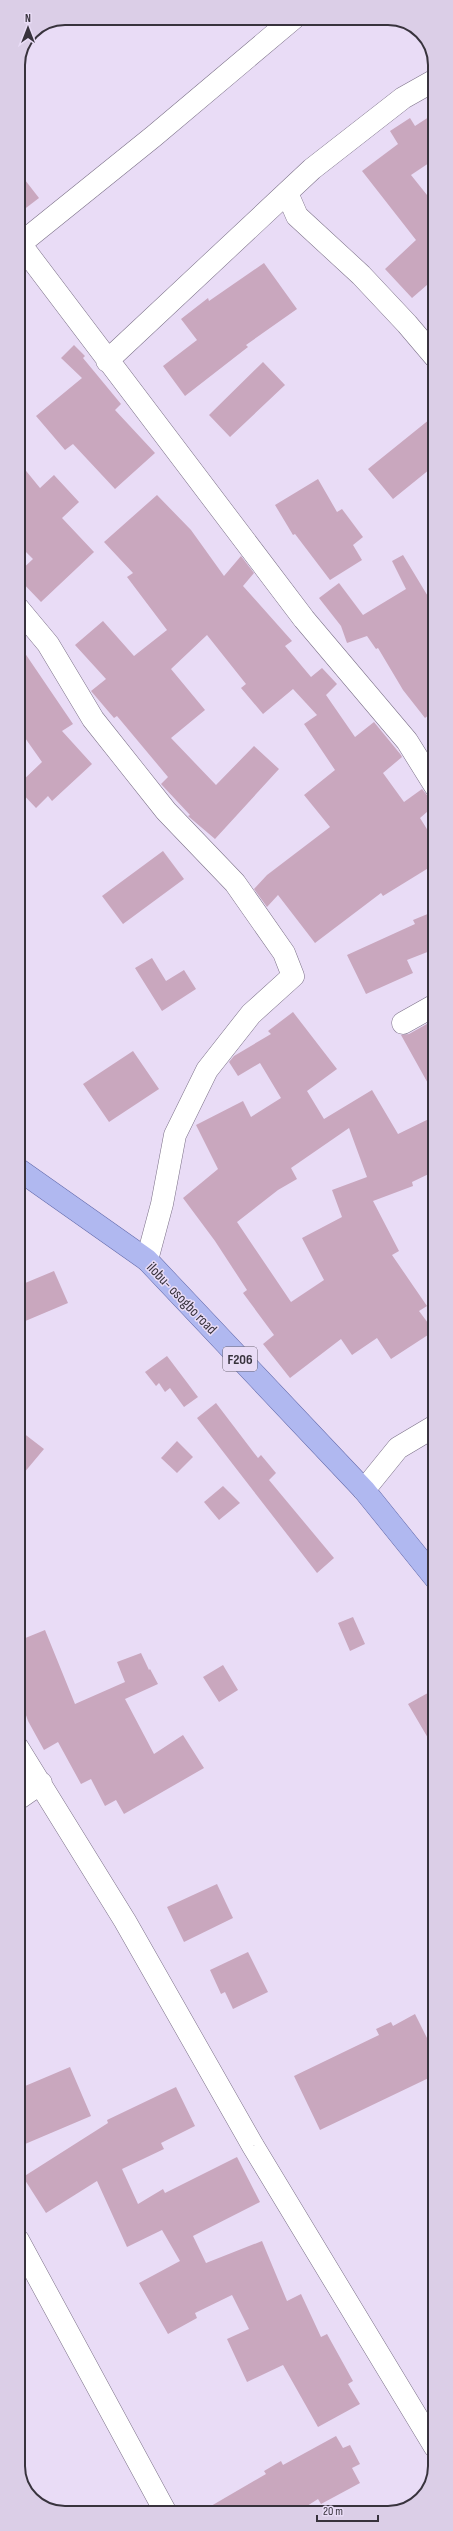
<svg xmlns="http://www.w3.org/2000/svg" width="453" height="2531" font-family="'Sofia Sans Condensed',sans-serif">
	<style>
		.building { fill: #c9a7be; fill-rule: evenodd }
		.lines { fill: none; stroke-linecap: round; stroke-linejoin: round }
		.street-casing { stroke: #7c7188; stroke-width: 23 }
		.primary-casing { stroke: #646bab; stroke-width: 23 }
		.street { stroke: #fff; stroke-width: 22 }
		.primary { stroke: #b0b8f0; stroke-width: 22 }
		.labels { text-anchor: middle; stroke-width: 3; stroke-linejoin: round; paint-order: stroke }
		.shield { fill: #e9dcf6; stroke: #6d6674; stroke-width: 1 }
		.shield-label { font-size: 14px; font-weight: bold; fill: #38333d }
		.street-label { font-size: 15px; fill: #38333d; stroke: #e9dcf6 }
		.rim { fill: none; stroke: #38333d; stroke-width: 2 }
	</style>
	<rect width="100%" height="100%" fill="#e9dcf6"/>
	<!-- building -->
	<path class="building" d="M435,113V159L411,175L435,205V278L412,298L385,269L416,240L362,171L398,144L390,131L410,118L415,126Z
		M18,171L39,198L18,214Z
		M264,263L297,309L246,345L248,347L185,396L163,366L197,340L181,319L208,298L209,301Z
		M74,345L85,356L83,358L121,404L115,410L155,453L115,489L73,444L65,450L36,416L82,378L61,358Z
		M263,362L285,385L230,437L209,415Z
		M435,415V465L393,499L368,469Z
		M18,461L40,488L54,475L79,502L62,518L94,552L41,602L18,578V573L33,559L18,544Z
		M318,479L337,512L342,509L363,537L353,545L362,560L330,580L295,534L293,535L275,505Z
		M157,495L191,530L224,576L241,556L254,573L243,586L292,641L285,646L311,677L322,668L337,684L326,695L355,737L374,722L401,755L402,757L383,773L404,802L422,789L435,805L420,818L435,842V864L383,896L381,893L315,943L278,895L267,907L254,889L267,875L330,827L304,795L335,770L304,724L317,715L293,689L263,714L241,688L246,684L207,635L171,669L205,710L171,738L216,785L254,746L279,769L215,839L188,816L190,815L161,784L168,777L117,716L114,718L91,691L106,679L75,645L103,621L134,656L167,630L127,577L133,573L104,542Z
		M403,555L435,608V710L425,718L403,690L378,648L376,649L367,636L347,643L341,626L319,598L339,583L363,615L406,589L392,561Z
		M18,643L73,724L62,731L92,764L52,801L48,796L36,808L18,789V785L42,762L18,728Z
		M163,851L184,879L123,924L102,896Z
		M435,911V949L407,960L413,973L366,994L347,955L415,924L413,920Z
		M152,958L166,981L184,970L196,989L162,1011L135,968Z
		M293,1012L337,1069L307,1091L324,1119L372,1090L398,1134L435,1116V1171L412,1182L413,1186L373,1201L399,1251L392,1255L427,1306L419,1311L434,1331L391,1359L377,1338L352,1355L341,1339L290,1378L263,1344L274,1335L243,1293L247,1290L215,1241L183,1198L218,1169L196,1125L243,1101L251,1117L281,1098L260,1063L238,1076L229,1062L234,1056L271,1034L268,1031ZM349,1128L367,1177L332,1190L342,1217L302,1238L324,1280L291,1302L237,1222L278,1190L297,1179L291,1168Z
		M434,1020L435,1022V1096L401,1035L409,1034Z
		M133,1051L159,1089L109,1122L83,1084Z
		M54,1271L68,1303L23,1322L18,1311V1286Z
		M167,1356L198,1397L184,1407L170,1388L165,1392L159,1383L156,1386L145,1372Z
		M216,1403L258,1458L261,1455L276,1473L269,1480L334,1558L317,1573L197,1418Z
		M18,1429L44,1449L18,1480Z
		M177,1441L193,1457L177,1473L161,1458Z
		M223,1486L240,1503L219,1520L204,1502Z
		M353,1617L365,1644L350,1651L338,1623Z
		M45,1630L75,1704L125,1682L117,1662L141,1653L149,1670L150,1669L158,1684L125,1699L154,1754L183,1735L204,1768L124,1814L116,1800L105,1806L91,1779L81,1784L58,1742L44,1750L28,1721L18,1692V1641Z
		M223,1665L238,1690L219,1702L203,1677Z
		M435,1689V1750L408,1704Z
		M217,1884L233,1918L184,1942L167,1907Z
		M248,1952L268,1992L233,2009L225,1992L221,1994L210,1970Z
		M415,2014L435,2054V2075L320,2130L294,2076L379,2035L376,2029L391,2022L393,2026Z
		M70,2067L91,2116L18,2147V2089Z
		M176,2087L195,2126L161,2143L164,2149L122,2169L138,2204L163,2189L165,2193L237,2157L260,2202L193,2236L206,2263L262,2241L287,2301L301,2294L321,2337L327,2334L353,2381L348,2384L360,2404L318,2427L283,2365L247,2382L227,2339L249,2329L232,2295L195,2313L197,2318L168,2334L139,2283L180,2261L162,2230L127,2247L97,2181L46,2213L23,2177L108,2123L107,2120Z
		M336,2436L343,2448L350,2445L360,2464L352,2468L360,2483L321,2504L318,2499L296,2513H199L266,2474L264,2471L281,2461L283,2465Z"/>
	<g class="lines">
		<!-- street casing -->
		<g class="street-casing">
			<path id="street" d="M287,193L297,216L361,275L407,324L435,357
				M18,241L304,619L407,741L435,786
				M20,244L154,136L294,18
				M107,361L312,169L403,98L435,80
				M18,608L48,644L93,719L166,811L235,883L284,953L293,976L251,1014L207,1070L175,1135L162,1204L147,1260
				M403,1023L435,1005
				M364,1490L398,1448L435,1426
				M18,1748L125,1921L253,2146L435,2447
				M18,1799L41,1783
				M18,2240L166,2513"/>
		</g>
		<!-- primary casing -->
		<g class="primary-casing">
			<path id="primary" d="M18,1169L147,1260L364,1490L435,1578"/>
		</g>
		<!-- street -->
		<use href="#street" class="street"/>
		<!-- primary -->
		<use href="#primary" class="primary"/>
	</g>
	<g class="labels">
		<!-- shield labels -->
		<rect class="shield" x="223" y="1347" width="34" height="24" rx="3"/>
		<g class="shield-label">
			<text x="240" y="1364">F206</text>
		</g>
		<!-- street labels -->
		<g class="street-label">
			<text transform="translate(182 1298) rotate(46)" y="5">ilobu- osogbo road</text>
		</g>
	</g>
	<!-- crop -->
	<path d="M0 0H453V2531H0ZM65 25H388A40 40 0 0 1 428 65V2466A40 40 0 0 1 388 2506H65A40 40 0 0 1 25 2466V65A40 40 0 0 1 65 25Z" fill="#dbcee7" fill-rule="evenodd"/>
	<path class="rim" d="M65 25H388A40 40 0 0 1 428 65V2466A40 40 0 0 1 388 2506H65A40 40 0 0 1 25 2466V65A40 40 0 0 1 65 25Z"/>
	<!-- north arrow -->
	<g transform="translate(28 28)" stroke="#e9dcf6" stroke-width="3" paint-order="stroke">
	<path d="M0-3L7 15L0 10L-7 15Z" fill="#38333d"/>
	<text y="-6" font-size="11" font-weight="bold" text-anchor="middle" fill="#38333d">N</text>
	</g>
	<!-- scale -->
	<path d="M317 2515v6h61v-6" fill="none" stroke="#38333d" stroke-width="2"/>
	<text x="323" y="2515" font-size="12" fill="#38333d" stroke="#e9dcf6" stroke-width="3" paint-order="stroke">20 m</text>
</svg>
